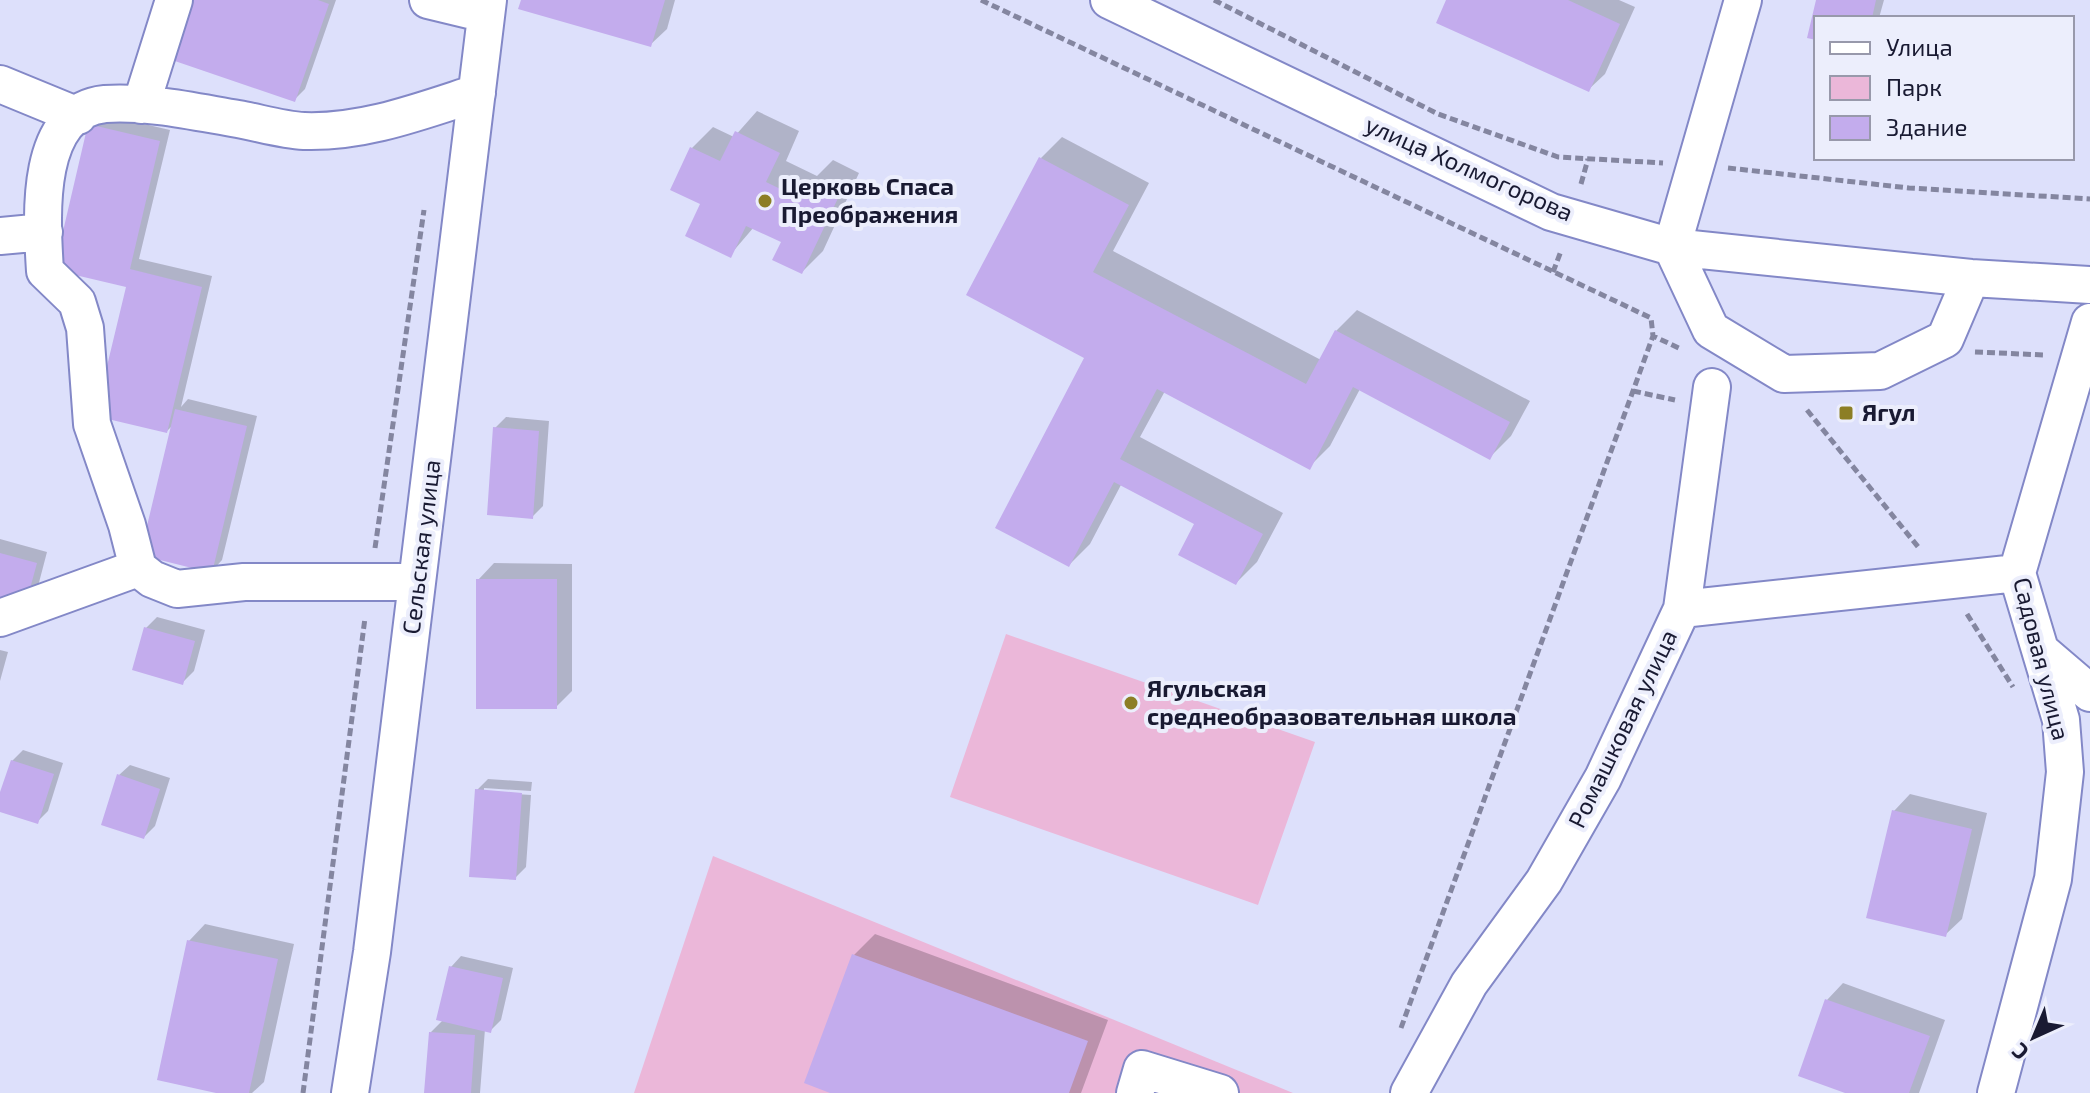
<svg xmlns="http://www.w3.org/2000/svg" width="2090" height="1093" font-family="'Exo 2',sans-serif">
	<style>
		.green { fill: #ebb7d9 }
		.shadow { fill: #0003 }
		.building { fill: #c3aced }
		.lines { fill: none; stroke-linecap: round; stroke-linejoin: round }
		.minor-casing { stroke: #8388c7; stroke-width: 40 }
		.path { stroke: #8486a0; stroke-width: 5; stroke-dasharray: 8 4; stroke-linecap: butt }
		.minor { stroke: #fff; stroke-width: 36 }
		.poi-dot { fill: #8c7e25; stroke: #eceefc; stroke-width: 3 }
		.labels { text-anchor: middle; stroke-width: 8; stroke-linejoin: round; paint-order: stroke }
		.street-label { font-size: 24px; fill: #191a32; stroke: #eceefc }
		.poi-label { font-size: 24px; font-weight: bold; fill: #191a32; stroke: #eceefc; text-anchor: start }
	</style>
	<rect width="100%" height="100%" fill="#dde0fb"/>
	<!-- green -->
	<path class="green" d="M1006,634L1315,742L1258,905L950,797Z
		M713,856L1293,1093H634Z"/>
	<!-- shadow -->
	<path class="shadow" d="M192,0H336L305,89L294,100Z
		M523,0H675L667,29L650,45Z
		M1448,0H1619L1635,7L1605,74L1588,90Z
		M1818,0H1884L1879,18H1816V38L1809,36Z
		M757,111L799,131L786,161L817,176L833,160L859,173L823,251L802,272L784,241L754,227L730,255L703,203L692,148L713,127L734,137Z
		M101,114L170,130L139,259L212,276L181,407L188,399L257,416L222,560L212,571L174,424L167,431L128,285L90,125Z
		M1062,137L1149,183L1113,251L1321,360L1336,331L1357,310L1530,401L1511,436L1490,457L1360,389L1330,446L1309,467L1165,391L1140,437L1283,513L1257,562L1236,583L1197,523L1122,483L1090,544L1069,565L1087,357L1041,158Z
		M506,417L549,421L543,506L532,517L495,428Z
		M0,539L47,552L36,594L0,598Z
		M494,563L572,564V691L556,707L478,580Z
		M157,617L205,630L194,671L183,682L146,628Z
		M0,650L8,652L0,681Z
		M23,750L63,763L48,811L37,822L0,810V798L12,761Z
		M130,765L170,778L155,826L144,837L119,775Z
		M488,779L532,782L531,791L484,788V792L531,795L526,867L515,878L477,790Z
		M1910,794L1987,813L1962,919L1945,935L1894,811Z
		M205,924L294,944L264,1082L252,1093H225L189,941Z
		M875,934L1108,1020L1081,1093H836L854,955Z
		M461,956L513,968L501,1020L490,1031L485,1029L480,1093H426L431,1032L443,1020L451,967Z
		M1843,983L1945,1020L1919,1093H1851L1827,1000Z"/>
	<!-- building -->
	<path class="building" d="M190,0H318L329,4L295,102L169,59Z
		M521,0H665L651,47L518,9Z
		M1446,0H1568L1620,24L1589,92L1436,23Z
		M1816,0H1876L1872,18H1816V40L1807,38Z
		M88,124L160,141L130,269L202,287L167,433L95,416L126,287L54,270Z
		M735,131L780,153L766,182L801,199L810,180L840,194L802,274L772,260L781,242L746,226L731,258L685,236L700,204L670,190L690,147L720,161Z
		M1039,157L1129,205L1093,272L1306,384L1335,330L1510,422L1490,460L1353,387L1310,470L1157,389L1120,459L1263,534L1236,585L1178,555L1194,524L1114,482L1069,567L995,528L1084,358L966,295Z
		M175,409L247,426L212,573L140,555Z
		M493,427L539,431L533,519L487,515Z
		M0,553L37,563L25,607L0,600Z
		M476,579H557V709H476Z
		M144,627L195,641L183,685L132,670Z
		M11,760L54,774L38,824L0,812V792Z
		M117,774L160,789L144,839L101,825Z
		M475,789L522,793L516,880L469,877Z
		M1892,810L1972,829L1946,937L1866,918Z
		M187,940L278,959L249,1093H216L157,1080Z
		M852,954L1088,1041L1069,1093H830L804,1083Z
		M449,966L503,978L491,1033L436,1020Z
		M1825,999L1930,1036L1909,1093H1845L1798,1076Z
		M429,1032L475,1035L471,1093H424Z"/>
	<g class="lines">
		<!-- minor casing -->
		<g class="minor-casing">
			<path id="minor" d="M428,0L486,14
				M1109,0L1551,212L1672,247L1971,278L2090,285
				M1743,0L1672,247L1711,330L1784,374L1880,371L1945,339L1971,278
				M0,84L78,116
				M141,105L174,0
				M0,236L44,232
				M417,582H244L177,589L152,579L138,568L127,525L92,424L85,328L77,302L45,271C42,221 33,111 105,104C148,101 196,112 238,119C260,123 283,130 304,131C364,133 421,111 477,93
				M1682,609L1712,387
				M0,618L138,568
				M2042,652L2090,693
				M350,1093L372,952L488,0
				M1135,1093L1142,1069L1220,1093
				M1409,1093L1469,984L1544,881L1603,778L1682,609L2017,573
				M1996,1093L2053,879L2065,772L2061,720L2017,573L2090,322"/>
		</g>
		<!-- path -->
		<path class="path" d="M981,0L1651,318L1653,336L1681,349
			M1214,0L1438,114L1558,157L1663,163
			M1728,168L1909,188L2090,199
			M1581,184L1588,159
			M1553,272L1561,251
			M1975,352L2045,355
			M1633,391L1675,400
			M1807,410L1919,548
			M375,548L424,210
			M1967,614L2013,687
			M1401,1028L1653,336
			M303,1093L365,618"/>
		<!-- minor -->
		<use href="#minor" class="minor"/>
	</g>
	<!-- markers -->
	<g class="poi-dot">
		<circle cx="765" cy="201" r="8"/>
		<rect x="1838" y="405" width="16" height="16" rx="4"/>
		<circle cx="1131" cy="703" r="8"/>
	</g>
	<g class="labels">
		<!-- street labels -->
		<g class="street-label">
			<text transform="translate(1469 169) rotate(24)" y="8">улица Холмогорова</text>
			<text transform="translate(422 547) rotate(-83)" y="8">Сельская улица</text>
			<text transform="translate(2041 659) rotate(76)" y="8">Садовая улица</text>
			<text transform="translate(1623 729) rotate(-64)" y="8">Ромашковая улица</text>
		</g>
		<!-- poi labels -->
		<g class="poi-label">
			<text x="781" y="195">Церковь Спаса<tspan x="781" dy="28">Преображения</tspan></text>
			<text x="1862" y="421">Ягул</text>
			<text x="1147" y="697">Ягульская<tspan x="1147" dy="28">среднеобразовательная школа</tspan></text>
		</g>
	</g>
	<!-- legend -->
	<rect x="1814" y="16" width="260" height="144" fill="#eceefc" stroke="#9899ab" stroke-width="2"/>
	<rect x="1830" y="42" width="40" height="12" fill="#ffffff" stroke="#9899ab" stroke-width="2"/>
	<text x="1886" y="56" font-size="24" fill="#191a32">Улица</text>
	<rect x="1830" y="76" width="40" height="24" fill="#ebb7d9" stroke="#9899ab" stroke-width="2"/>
	<text x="1886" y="96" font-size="24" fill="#191a32">Парк</text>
	<rect x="1830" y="116" width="40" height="24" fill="#c3aced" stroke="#9899ab" stroke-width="2"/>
	<text x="1886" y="136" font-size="24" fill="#191a32">Здание</text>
	<!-- north arrow -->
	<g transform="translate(2034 1037) rotate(224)" stroke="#eceefc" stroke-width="6" paint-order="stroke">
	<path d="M0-6L14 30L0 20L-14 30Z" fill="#191a32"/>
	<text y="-12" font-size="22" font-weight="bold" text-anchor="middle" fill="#191a32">С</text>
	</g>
</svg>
